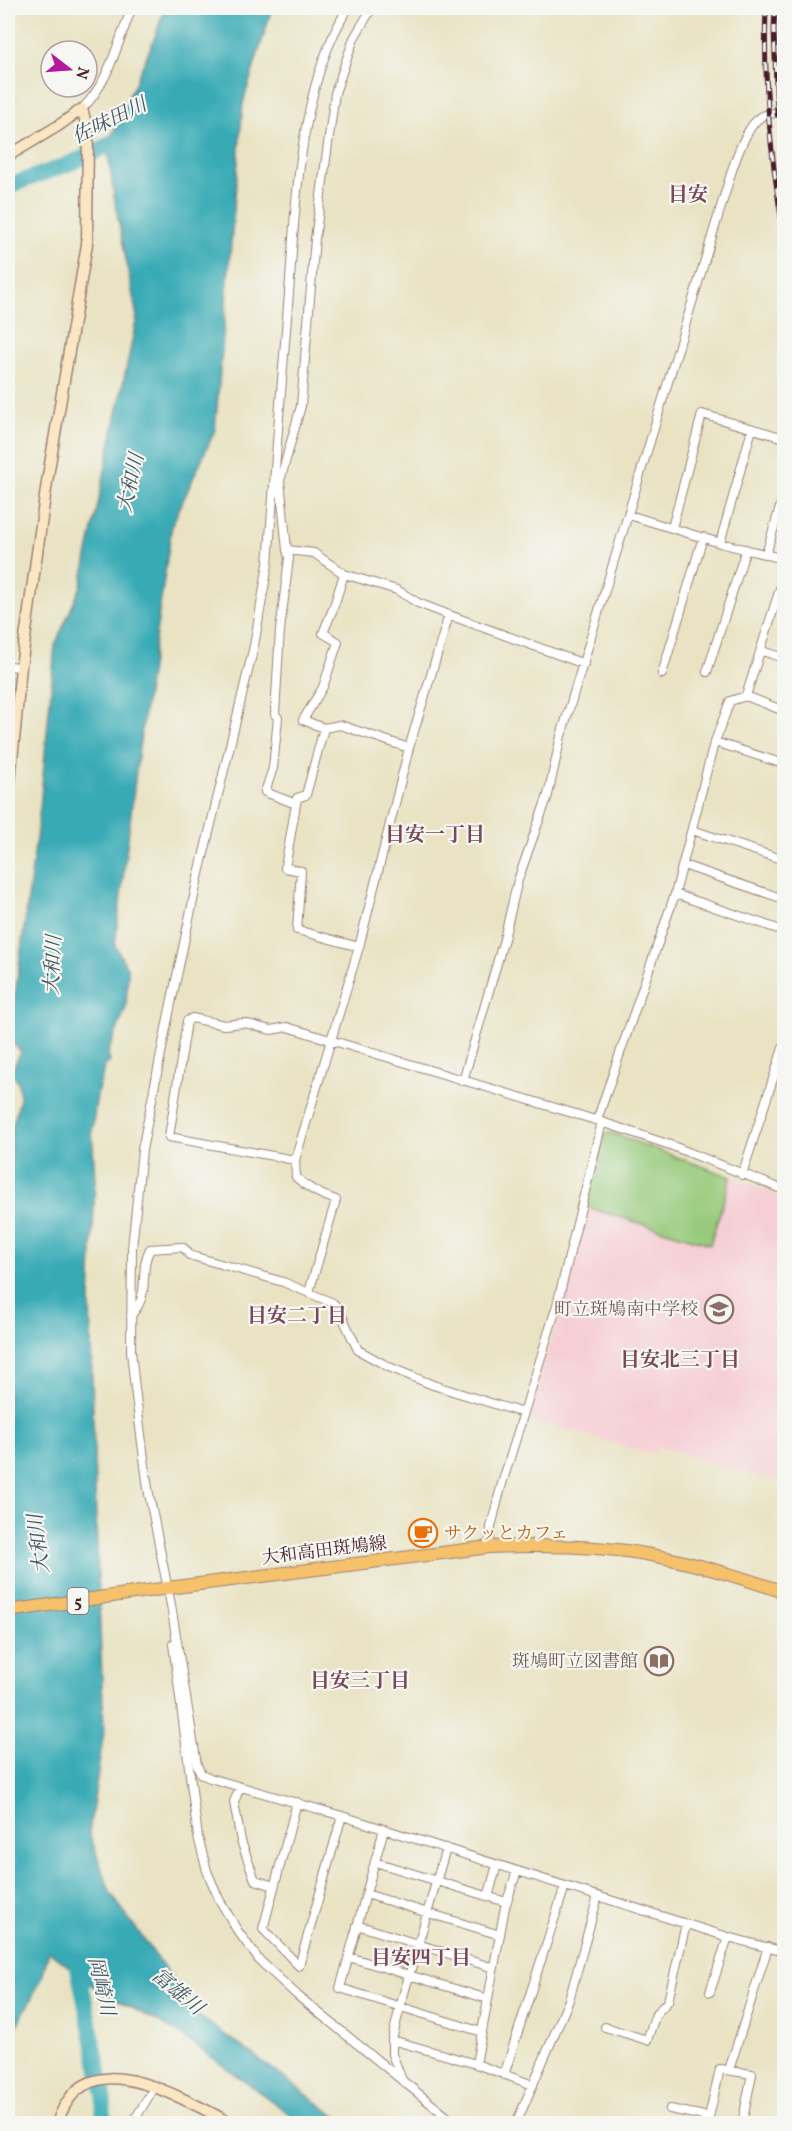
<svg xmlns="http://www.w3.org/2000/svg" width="792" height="2131" font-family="Vollkorn,'Noto Serif JP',serif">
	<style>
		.built { fill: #f6cfd6 }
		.green { fill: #97ca7b; stroke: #707453; stroke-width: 1.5 }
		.water { fill: #39aab5; stroke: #426470; stroke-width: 1.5 }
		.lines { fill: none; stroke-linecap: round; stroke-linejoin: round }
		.river { stroke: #39aab5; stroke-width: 16 }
		.street-casing { stroke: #9a8177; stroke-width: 10 }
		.secondary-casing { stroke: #9a8177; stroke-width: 13 }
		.primary-casing { stroke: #9a8177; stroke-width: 14 }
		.street { stroke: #fff; stroke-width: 8 }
		.secondary { stroke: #fbe6c4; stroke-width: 10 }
		.primary { stroke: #f5c16b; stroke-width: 12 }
		.rail-casing { stroke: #4a1f2b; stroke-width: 5 }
		.rail { stroke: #f6f6f2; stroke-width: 3; stroke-dasharray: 9; stroke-linecap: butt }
		.labels { text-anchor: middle; stroke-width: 4.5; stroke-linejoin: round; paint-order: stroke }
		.shield { fill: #f6f6f2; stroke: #7e6067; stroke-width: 1.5 }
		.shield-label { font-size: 16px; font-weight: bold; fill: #4a1f2b }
		.education-label { font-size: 18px; fill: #785e54; stroke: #f6f6f2; text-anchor: end }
		.food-label { font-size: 18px; fill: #c56008; stroke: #f6f6f2; text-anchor: start }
		.street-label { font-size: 18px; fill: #4a1f2b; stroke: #f6f6f2 }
		.water-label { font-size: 20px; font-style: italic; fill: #435762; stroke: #f6f6f2 }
		.neighbourhood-label { font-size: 20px; font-weight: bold; fill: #7b4859; stroke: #f6f6f2 }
	</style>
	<rect width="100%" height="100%" fill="#f6f6f2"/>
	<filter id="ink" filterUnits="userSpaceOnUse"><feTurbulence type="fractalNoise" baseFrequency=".0167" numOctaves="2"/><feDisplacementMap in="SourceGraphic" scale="12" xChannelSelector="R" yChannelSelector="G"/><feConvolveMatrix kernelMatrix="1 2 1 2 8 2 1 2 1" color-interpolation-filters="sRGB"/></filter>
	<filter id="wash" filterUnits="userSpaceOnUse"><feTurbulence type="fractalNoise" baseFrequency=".008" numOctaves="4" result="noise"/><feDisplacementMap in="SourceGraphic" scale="24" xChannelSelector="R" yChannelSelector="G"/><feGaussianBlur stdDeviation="1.35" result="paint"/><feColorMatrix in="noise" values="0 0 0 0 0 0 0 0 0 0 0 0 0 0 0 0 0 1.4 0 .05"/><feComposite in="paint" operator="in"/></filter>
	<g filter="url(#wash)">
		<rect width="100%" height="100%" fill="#e9e3c3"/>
		<!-- built -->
		<path class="built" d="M731,1177L784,1198V1481L736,1471L659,1446L656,1453L650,1454L529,1419L527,1415L562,1306L586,1207L709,1244Z"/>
		<!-- green -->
		<path class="green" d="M8,672L13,673L15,676L8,754Z
			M612,1133L731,1177L710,1244L586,1207L605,1134Z"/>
		<!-- water -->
		<path class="water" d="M165,8H272L243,103L215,430L172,525L138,755L115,945L128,970L126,1007L108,1053L110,1062L105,1066L97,1094L92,1131L95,1180L90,1302L96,1523L104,1731L89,1833L111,1894L177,1985L193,2012L255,2056L345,2123H302L175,2031L98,1990L49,1951L42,1978L8,2044V1206L11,1171V1130L20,1099L18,1082L11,1073L21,1051L9,1041L40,808L55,645L81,586L137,317L114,197L107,146L153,42Z"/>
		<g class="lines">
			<!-- river -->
			<path class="river" d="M8,186C47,172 89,159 124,135
				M74,1956L77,1963L104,2095L103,2124"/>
		</g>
	</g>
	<g filter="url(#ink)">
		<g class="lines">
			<!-- street casing -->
			<g class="street-casing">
				<path id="street" d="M348,8C297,89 296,211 288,305C281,391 274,478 268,564L254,646L197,882L169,1013L142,1150L132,1248L131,1351L135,1389L148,1489L171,1605L197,1765L201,1774L210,1778L342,1816L728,1937L784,1952
					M372,8L354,38L335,93L315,239L301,406L280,481L287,550L314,553L344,574L397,590L418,603L449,615L584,664
					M82,109C110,81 117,43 132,8
					M629,515L720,543L784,559
					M672,528L702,414L784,438
					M720,543L752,429
					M287,550L289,558L280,630L275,714L278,718L273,768L265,792L296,804
					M766,554L784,494
					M344,574L333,609L323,633L338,642L323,687L303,720L324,728L340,725L409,748
					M762,651L784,658
					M8,666L21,667
					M707,672L746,549
					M662,674L703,537
					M746,696L784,576
					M324,728L306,795L297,798L285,868L301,871L297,930L359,947
					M715,742L784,764
					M692,830L784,860
					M683,865L784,899
					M675,894L784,931
					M463,1081L504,939L518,880L548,795L561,736L733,167C738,153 748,124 761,117C767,113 777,113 784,112
					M597,1120L675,894L713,747L730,701L746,696L784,711
					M295,1160L169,1137L187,1021L192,1018L224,1025L244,1023L271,1030L287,1027L602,1122L670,1145L784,1190
					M742,1175L784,1045
					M309,1292L336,1200C320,1195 308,1189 296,1177L295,1160L359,947L409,748L449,615
					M131,1315C152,1294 138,1271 150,1249L182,1247L187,1251L189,1255L283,1282L333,1303L338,1308L358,1350L389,1367L433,1385L523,1413
					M489,1547L491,1527L501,1487L557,1305L602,1122
					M780,1590L784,1577
					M173,1644L198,1837L207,1871L219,1899L237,1930L259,1960L298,1996L456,2124
					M240,1787L234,1802L241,1841L255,1880L274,1886
					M297,1802L263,1929L299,1966L342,1816
					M384,1829L340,1988L482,2032
					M375,1862L506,1902
					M366,1894L500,1935
					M488,1897L497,1865
					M357,1925L494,1968
					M349,1957L488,1999
					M710,1992L728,1937
					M605,2027L647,2040L656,2014L668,2001L686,1924
					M392,2040L476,2064L533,2085
					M476,2064L505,1907L517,1871
					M729,2070L768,1947
					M504,2075L565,1886
					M402,2080L392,2054V2040L400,2007L446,1848
					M670,2109L709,2117
					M132,2124L155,2086
					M516,2124L569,2000L598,1896
					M716,2124L709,2122V2117L720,2069L752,2074L742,2124"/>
			</g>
			<!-- secondary casing -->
			<g class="secondary-casing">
				<path id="secondary" d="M8,156L58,126L82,109L88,130L87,244L47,482L21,667L8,802
					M8,2123L9,2124
					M57,2124C77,2058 135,2077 181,2098C198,2106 215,2114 231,2124"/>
			</g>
			<!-- primary casing -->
			<g class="primary-casing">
				<path id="primary" d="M8,1611L168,1588L489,1547C542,1545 598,1545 651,1555C696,1563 740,1577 784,1592"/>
			</g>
			<!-- street -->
			<use href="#street" class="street"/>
			<!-- secondary -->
			<use href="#secondary" class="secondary"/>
			<!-- primary -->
			<use href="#primary" class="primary"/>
			<!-- rail casing -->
			<g class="rail-casing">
				<path id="rail" d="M766,8C763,84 771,160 784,235
					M775,8L774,29L777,115"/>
			</g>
			<!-- rail -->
			<use href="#rail" class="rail"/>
		</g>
	</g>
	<!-- icons -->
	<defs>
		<g id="school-ring" transform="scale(1.5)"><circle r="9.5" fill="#f6f6f2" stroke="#8d6e63" stroke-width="1.5"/><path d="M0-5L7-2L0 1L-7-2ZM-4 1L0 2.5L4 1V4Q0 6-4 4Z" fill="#8d6e63"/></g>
		<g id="cafe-ring" transform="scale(1.5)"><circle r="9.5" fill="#f6f6f2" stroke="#e8710a" stroke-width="1.5"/><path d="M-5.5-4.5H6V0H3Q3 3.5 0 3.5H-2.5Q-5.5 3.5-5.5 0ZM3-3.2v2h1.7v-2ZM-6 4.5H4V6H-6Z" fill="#e8710a"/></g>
		<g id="library-ring" transform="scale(1.5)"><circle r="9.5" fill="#f6f6f2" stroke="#8d6e63" stroke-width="1.5"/><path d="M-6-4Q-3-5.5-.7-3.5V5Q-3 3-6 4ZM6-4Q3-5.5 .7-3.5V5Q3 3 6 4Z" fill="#8d6e63"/></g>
	</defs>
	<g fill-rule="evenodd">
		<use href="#school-ring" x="719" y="1309"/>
		<use href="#cafe-ring" x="423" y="1533"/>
		<use href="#library-ring" x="659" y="1661"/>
	</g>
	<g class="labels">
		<!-- shield labels -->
		<rect class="shield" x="67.5" y="1588" width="21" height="26" rx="4.5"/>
		<g class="shield-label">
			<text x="78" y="1607">5</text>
		</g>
		<!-- education labels -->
		<g class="education-label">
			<text x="698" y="1315">町立斑鳩南中学校</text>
			<text x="638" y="1667">斑鳩町立図書館</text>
		</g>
		<!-- food labels -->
		<g class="food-label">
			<text x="444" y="1539">サクッとカフェ</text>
		</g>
		<!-- street labels -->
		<g class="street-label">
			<text transform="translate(324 1550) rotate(-7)" y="6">大和高田斑鳩線</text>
		</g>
		<!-- water labels -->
		<g class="water-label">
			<text transform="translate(109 120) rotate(-26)" y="7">佐味田川</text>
			<text transform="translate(130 483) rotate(-77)" y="7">大和川</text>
			<text transform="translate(52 965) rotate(-87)" y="7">大和川</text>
			<text transform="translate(38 1544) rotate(-97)" y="7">大和川</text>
			<text transform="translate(102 1986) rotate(77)" y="7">岡崎川</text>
			<text transform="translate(178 1991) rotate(40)" y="7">富雄川</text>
		</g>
		<!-- neighbourhood labels -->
		<g class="neighbourhood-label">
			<text x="688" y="201">目安</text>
			<text x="435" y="841">目安一丁目</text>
			<text x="297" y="1322">目安二丁目</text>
			<text x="680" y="1366">目安北三丁目</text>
			<text x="360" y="1687">目安三丁目</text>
			<text x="421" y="1964">目安四丁目</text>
		</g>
	</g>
	<!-- margin -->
	<rect width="792" height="2131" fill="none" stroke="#f6f6f2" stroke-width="30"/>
	<!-- north arrow -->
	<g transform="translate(69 69) rotate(107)"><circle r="28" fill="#f6f6f2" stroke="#b1a0a2" stroke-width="1.5"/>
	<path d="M0-4.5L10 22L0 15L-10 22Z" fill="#b5179e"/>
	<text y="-9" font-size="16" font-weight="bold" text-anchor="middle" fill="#4a1f2b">N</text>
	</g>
</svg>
